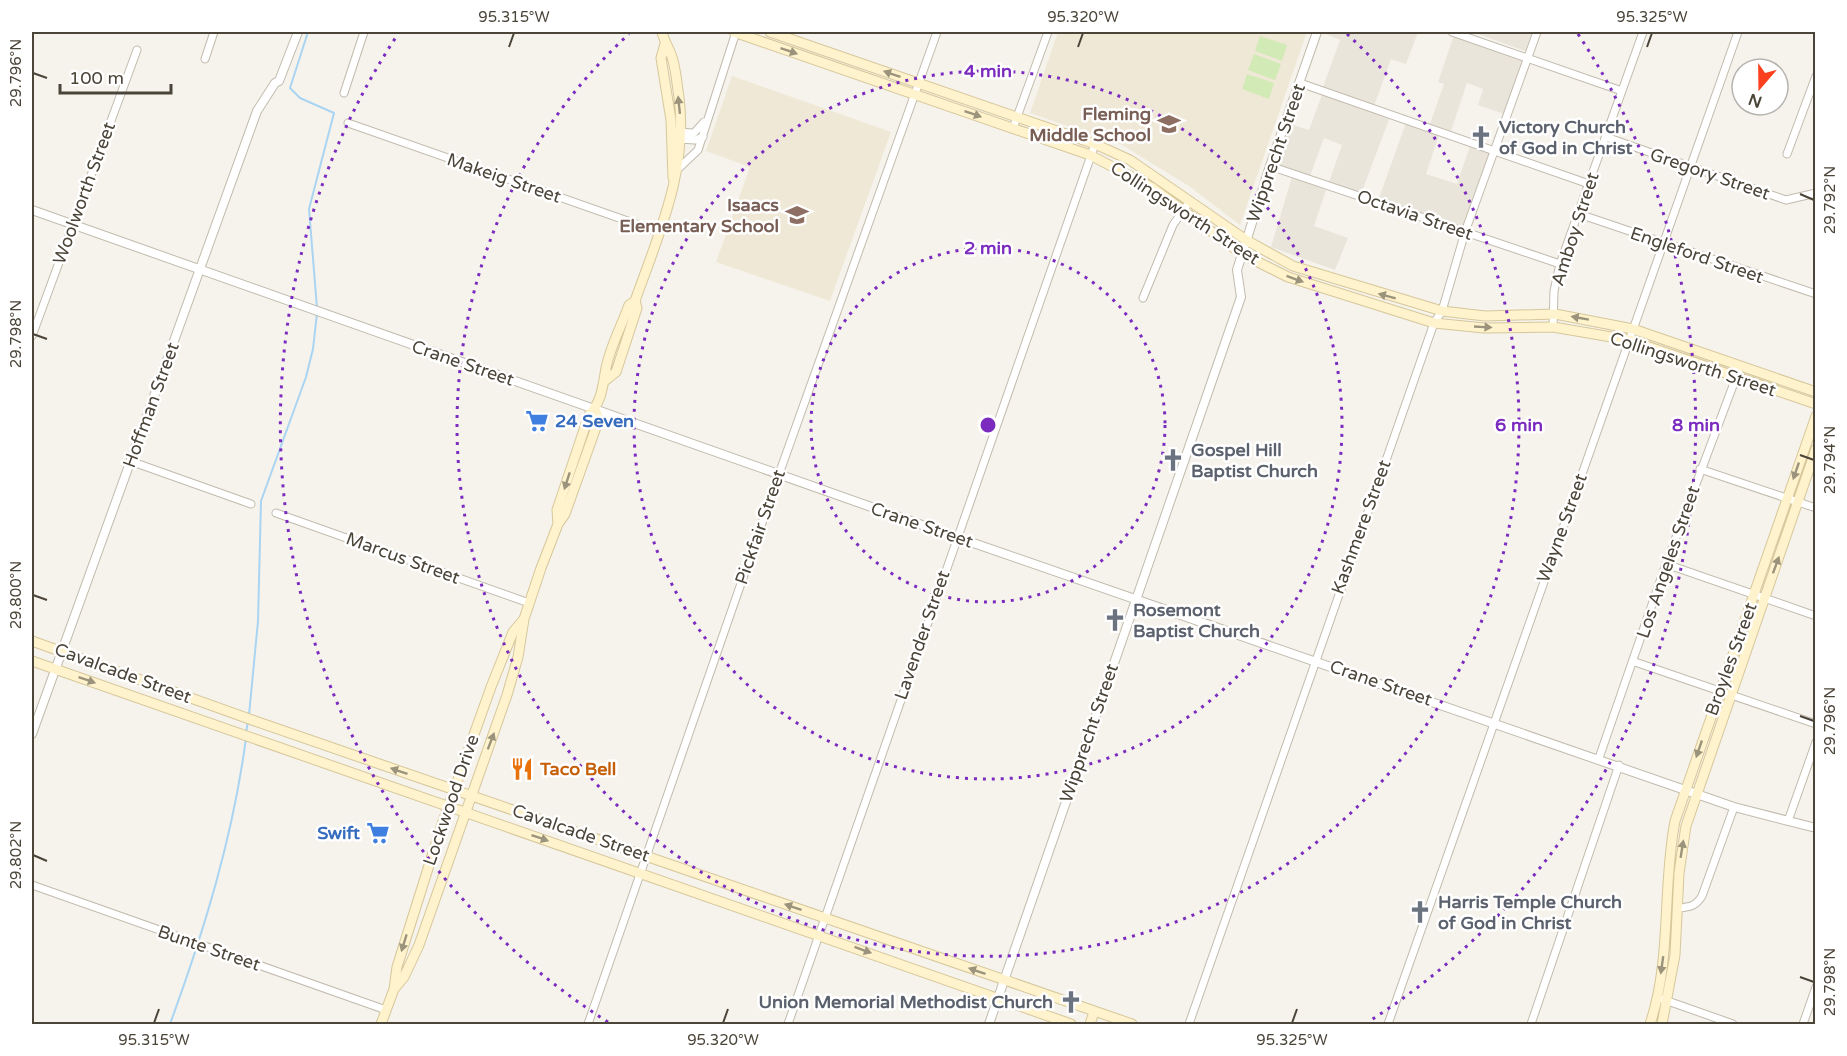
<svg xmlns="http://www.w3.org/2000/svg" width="1847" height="1056" font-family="'Varela Round',sans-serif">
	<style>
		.residential { fill: #eae5da }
		.education { fill: #efe8d6 }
		.grass { fill: #d2eab5 }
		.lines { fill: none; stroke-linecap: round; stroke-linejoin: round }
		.stream { stroke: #a9d4f2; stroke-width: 2 }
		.minor-casing { stroke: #c2bbae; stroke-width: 9 }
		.tertiary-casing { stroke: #c2bbae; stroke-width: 10 }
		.secondary-casing { stroke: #d6c79b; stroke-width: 11 }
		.minor { stroke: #fff; stroke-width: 7 }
		.tertiary { stroke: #fff; stroke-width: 8 }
		.secondary { stroke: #fff3cd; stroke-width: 9 }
		.oneway { fill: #9c937c }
		.ticks { fill: none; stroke: #4b4439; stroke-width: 2 }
		.ring { fill: none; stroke: #7b2cbf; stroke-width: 3; stroke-dasharray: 3 6 }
		.labels { text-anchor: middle; stroke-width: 5; stroke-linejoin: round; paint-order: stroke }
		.education-label { font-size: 18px; font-weight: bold; fill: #785e54; stroke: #fff; text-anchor: end }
		.worship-label { font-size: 18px; font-weight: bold; fill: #5b616d; stroke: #fff; text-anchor: start }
		.street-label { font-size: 18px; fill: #4b4439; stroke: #fff }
		.shop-label { font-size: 18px; font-weight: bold; fill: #366cbe; stroke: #fff; text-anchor: start }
		.food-label { font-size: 18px; font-weight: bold; fill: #c56008; stroke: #fff; text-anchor: start }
		.centre { fill: #7b2cbf; stroke: #fff; stroke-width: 3 }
		.ring-label { font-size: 18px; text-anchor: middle; font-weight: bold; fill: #7b2cbf; stroke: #fff; stroke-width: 5; stroke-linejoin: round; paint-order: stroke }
		.neatline { fill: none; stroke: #4b4439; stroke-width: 2 }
		.ticks-label { font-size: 15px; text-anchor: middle; fill: #4b4439 }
	</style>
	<rect width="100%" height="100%" fill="#f6f3ec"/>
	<!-- residential -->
	<path class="residential" d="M1321,32H1418L1406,64L1391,59L1374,106L1323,87L1340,40Z
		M1479,32H1532L1525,51L1478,34Z
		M1454,35L1523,58L1504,114L1478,105L1483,89L1467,83L1451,131L1430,124L1444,84L1438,82Z
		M1323,92L1390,117L1361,194L1329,182L1342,145L1324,138L1310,176L1276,163L1290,124L1309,130Z
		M1406,123L1439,135L1426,174L1457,184L1470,146L1489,153L1462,228L1379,198Z
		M1292,177L1326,190L1314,226L1348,238L1335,270L1271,247Z"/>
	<!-- education -->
	<path class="education" d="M1058,32H1307L1240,225L1189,186L1122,145L1030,113Z
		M732,76L891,132L830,301L716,262L750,167L706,151Z"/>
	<!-- grass -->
	<path class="grass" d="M1260,36L1287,45L1282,61L1255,51Z
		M1254,54L1281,64L1275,80L1248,70Z
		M1247,74L1274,83L1269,99L1242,89Z"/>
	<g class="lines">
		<!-- stream -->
		<path class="stream" d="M308,32L290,88L300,98L334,113L309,209L317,308
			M249,715L258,621L261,501L306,377L313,349L317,313
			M246,733L248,721
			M170,1024C204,931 233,837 246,738"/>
		<!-- minor casing -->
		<g class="minor-casing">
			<path id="minor" d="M1452,32L1622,91
				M205,59L214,32
				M1300,83L1589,184
				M344,93L364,32
				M348,123L659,232
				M1013,128L1048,32
				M676,132L694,133L704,122
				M1606,137L1786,200L1816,193
				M678,139L695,140L703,137
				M1787,154L1816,76
				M1270,166L1560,264
				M679,168L698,150L736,32
				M1579,214L1816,294
				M1143,298L1173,225L1190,201
				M1553,327L1554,291L1560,264L1643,32
				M32,336L137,50
				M130,461L251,504
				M1700,469L1816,508
				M276,513L529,603
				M1666,564L1816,616
				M1635,662L1816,724
				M1599,758L1666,564L1740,367
				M1788,821L1816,742
				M32,885L386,1010
				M1679,908C1690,907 1696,906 1702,896L1734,807
				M1662,999L1733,1024
				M588,1024L779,474L937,32
				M788,1024L1095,144
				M1189,1024L1434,323L1442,311L1465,232L1537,32
				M1388,1024L1738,32
				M1531,1024L1619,765
				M1803,1024L1816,987"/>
		</g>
		<!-- tertiary casing -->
		<g class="tertiary-casing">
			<path id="tertiary" d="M32,210L956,537L1734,807L1816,828
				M32,734L257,111L275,83L279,81L298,32
				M989,1024L1241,297L1237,270L1270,166L1317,32"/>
		</g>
		<!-- secondary casing -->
		<g class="secondary-casing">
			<path id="secondary" d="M734,32L1090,155L1153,188L1242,254L1288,277L1434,323L1484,328L1553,327L1629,340L1816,404
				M770,32L1095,144L1130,160L1246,240L1293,266L1442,311L1485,316L1555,314L1633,329L1816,392
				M665,44L661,58L671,120L673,178
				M606,380L616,372L637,308L635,301
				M558,524L557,510L589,415C602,402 603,384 606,368C610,347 622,325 629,305L635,301C659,233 688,171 679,97C677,85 676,69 672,57C669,48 664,41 662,32
				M32,641L255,721L1132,1024
				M32,661L1071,1024
				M394,989L404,977L419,945L507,695L518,657L524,619L541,568L558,524L565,514L599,419L595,409
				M381,1024L394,989L397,967L442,824L491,687L513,632L524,619
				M1090,1024L1094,1012
				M1650,1024C1672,959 1662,888 1675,821L1816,416
				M1662,1024L1675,955L1679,873L1686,826L1816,449"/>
		</g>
		<!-- minor -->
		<use href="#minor" class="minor"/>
		<!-- tertiary -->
		<use href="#tertiary" class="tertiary"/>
		<!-- secondary -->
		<use href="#secondary" class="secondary"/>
	</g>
	<!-- one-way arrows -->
	<defs><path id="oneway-solid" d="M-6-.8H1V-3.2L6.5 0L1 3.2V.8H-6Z" transform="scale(1.5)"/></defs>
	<g class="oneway">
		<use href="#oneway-solid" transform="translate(789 51) rotate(19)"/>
		<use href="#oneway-solid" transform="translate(892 74) rotate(-161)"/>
		<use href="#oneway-solid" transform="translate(679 105) rotate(-96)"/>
		<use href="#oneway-solid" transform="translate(973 114) rotate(19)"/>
		<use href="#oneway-solid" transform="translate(1295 279) rotate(20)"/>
		<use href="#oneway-solid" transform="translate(1387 296) rotate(-165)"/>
		<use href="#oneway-solid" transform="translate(1580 318) rotate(-170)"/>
		<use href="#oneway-solid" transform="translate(1483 327) rotate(3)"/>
		<use href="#oneway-solid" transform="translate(1796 471) rotate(109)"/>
		<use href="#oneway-solid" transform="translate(567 481) rotate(108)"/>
		<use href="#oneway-solid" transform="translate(1776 565) rotate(-70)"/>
		<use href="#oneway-solid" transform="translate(87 680) rotate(19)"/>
		<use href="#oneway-solid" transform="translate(491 741) rotate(-69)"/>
		<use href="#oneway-solid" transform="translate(1699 749) rotate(109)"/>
		<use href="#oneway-solid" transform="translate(399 771) rotate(-161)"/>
		<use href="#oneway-solid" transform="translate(540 838) rotate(19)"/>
		<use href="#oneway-solid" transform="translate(1682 849) rotate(-81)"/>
		<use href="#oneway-solid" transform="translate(793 907) rotate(-161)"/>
		<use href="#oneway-solid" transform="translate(404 943) rotate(107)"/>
		<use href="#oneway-solid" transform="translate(863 950) rotate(20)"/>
		<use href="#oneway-solid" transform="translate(1662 965) rotate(98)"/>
		<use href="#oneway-solid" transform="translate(977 971) rotate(-161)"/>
	</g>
	<!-- ticks -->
	<path class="ticks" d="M509,47L514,33M1078,47L1083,33M1647,47L1652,33M33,73L47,78M1800,194L1814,200M33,334L47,339M1800,455L1814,460M33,595L47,600M1800,716L1814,721M33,855L47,861M1800,977L1814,982M154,1023L159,1009M723,1023L728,1009M1292,1023L1297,1009"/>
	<!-- distance rings -->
	<g class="ring">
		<circle cx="988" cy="425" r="177"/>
		<circle cx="988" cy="425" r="354"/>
		<path d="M1347 34A531 531 0 1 1 629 34"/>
		<path d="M608 1022A708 708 0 0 1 398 34M1578 34A708 708 0 0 1 1368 1022"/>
	</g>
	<!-- icons -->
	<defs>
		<g id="school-bare" transform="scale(1.8)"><path d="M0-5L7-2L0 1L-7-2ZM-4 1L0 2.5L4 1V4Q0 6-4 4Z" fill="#8d6e63" stroke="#fff" stroke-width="2.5" paint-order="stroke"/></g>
		<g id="church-bare" transform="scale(1.8)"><path d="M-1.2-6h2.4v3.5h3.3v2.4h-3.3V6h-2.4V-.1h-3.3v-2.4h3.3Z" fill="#6b7280" stroke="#fff" stroke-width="2.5" paint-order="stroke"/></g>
		<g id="supermarket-bare" transform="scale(1.8)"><path d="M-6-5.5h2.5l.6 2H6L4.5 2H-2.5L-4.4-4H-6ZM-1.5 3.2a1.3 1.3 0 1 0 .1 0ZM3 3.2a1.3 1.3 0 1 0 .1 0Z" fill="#3f7fe0" stroke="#fff" stroke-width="2.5" paint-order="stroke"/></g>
		<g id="restaurant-bare" transform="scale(1.8)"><path d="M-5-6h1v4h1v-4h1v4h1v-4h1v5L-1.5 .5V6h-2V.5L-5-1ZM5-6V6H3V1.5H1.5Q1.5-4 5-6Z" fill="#e8710a" stroke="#fff" stroke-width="2.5" paint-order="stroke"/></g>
	</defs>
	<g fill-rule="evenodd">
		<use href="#school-bare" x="1169" y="124"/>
		<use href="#church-bare" x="1481" y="137"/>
		<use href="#school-bare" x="797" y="215"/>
		<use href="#supermarket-bare" x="537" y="421"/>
		<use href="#church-bare" x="1173" y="460"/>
		<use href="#church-bare" x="1115" y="620"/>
		<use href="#restaurant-bare" x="522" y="769"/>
		<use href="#supermarket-bare" x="378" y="833"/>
		<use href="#church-bare" x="1420" y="912"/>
		<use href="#church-bare" x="1071" y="1002"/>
	</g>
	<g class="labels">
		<!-- education labels -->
		<g class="education-label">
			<text x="1151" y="120">Fleming<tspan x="1151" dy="21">Middle School</tspan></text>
			<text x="779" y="211">Isaacs<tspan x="779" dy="21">Elementary School</tspan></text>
		</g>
		<!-- worship labels -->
		<g class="worship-label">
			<text x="1499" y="133">Victory Church<tspan x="1499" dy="21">of God in Christ</tspan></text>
			<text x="1191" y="456">Gospel Hill<tspan x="1191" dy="21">Baptist Church</tspan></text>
			<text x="1133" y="616">Rosemont<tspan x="1133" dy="21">Baptist Church</tspan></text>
			<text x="1438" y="908">Harris Temple Church<tspan x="1438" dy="21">of God in Christ</tspan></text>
			<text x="1053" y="1008" text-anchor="end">Union Memorial Methodist Church</text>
		</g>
		<!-- street labels -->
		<g class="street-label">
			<text transform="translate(1276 153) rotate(-71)" y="6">Wipprecht Street</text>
			<text transform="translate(1710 174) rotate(19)" y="6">Gregory Street</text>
			<text transform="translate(504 178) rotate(19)" y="6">Makeig Street</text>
			<text transform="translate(84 193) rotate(-70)" y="6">Woolworth Street</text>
			<text transform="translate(1185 213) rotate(33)" y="6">Collingsworth Street</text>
			<text transform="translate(1415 215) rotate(19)" y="6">Octavia Street</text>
			<text transform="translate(1575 229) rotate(-72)" y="6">Amboy Street</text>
			<text transform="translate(1697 255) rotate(19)" y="6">Engleford Street</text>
			<text transform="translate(463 363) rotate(19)" y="6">Crane Street</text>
			<text transform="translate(1693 364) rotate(18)" y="6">Collingsworth Street</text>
			<text transform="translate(151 405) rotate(-70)" y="6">Hoffman Street</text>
			<text transform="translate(922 525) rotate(19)" y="6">Crane Street</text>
			<text transform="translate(760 527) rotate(-71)" y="6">Pickfair Street</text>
			<text transform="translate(1361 527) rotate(-70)" y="6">Kashmere Street</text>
			<text transform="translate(1562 528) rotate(-70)" y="6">Wayne Street</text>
			<text transform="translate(403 558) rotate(20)" y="6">Marcus Street</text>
			<text transform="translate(1668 562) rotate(-71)" y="6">Los Angeles Street</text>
			<text transform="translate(922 635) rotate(-71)" y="6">Lavender Street</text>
			<text transform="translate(1731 659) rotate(-70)" y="6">Broyles Street</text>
			<text transform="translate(123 673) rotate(20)" y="6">Cavalcade Street</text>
			<text transform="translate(1381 683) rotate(19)" y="6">Crane Street</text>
			<text transform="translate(1089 733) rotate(-71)" y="6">Wipprecht Street</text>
			<text transform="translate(451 800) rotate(-71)" y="6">Lockwood Drive</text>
			<text transform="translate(581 833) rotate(19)" y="6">Cavalcade Street</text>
			<text transform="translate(209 948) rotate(19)" y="6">Bunte Street</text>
		</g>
		<!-- shop labels -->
		<g class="shop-label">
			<text x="555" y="427">24 Seven</text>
			<text x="360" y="839" text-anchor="end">Swift</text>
		</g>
		<!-- food labels -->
		<g class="food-label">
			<text x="540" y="775">Taco Bell</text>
		</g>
	</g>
	<circle cx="988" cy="425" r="9" class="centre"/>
	<g class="ring-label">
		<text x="988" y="77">4 min</text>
		<text x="988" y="254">2 min</text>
		<text x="1519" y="431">6 min</text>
		<text x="1696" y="431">8 min</text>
	</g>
	<!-- border -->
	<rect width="1847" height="1056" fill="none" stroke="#ffffff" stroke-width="66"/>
	<!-- north arrow -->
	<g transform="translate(1760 87) rotate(200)"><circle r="28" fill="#ffffff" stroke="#b7b4b0" stroke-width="1.5"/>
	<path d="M0-4.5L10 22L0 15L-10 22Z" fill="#fc3f1d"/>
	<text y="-9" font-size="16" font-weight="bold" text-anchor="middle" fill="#4b4439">N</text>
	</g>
	<!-- scale -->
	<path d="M60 84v9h111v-9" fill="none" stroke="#4b4439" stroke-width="3"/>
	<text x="69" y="84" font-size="18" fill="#4b4439" stroke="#ffffff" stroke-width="4.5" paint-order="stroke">100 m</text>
	<rect x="33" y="33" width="1781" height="990" class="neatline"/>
	<g class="ticks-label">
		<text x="514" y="22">95.315°W</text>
		<text x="1083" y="22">95.320°W</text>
		<text x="1652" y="22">95.325°W</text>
		<text transform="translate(16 73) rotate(-90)" y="5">29.796°N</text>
		<text transform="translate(1830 200) rotate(-90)" y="5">29.792°N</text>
		<text transform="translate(16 334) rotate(-90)" y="5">29.798°N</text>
		<text transform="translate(1830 460) rotate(-90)" y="5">29.794°N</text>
		<text transform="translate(16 595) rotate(-90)" y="5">29.800°N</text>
		<text transform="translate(1830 721) rotate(-90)" y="5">29.796°N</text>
		<text transform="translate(16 855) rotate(-90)" y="5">29.802°N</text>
		<text transform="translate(1830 982) rotate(-90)" y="5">29.798°N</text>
		<text x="154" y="1045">95.315°W</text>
		<text x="723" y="1045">95.320°W</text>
		<text x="1292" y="1045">95.325°W</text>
	</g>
</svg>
